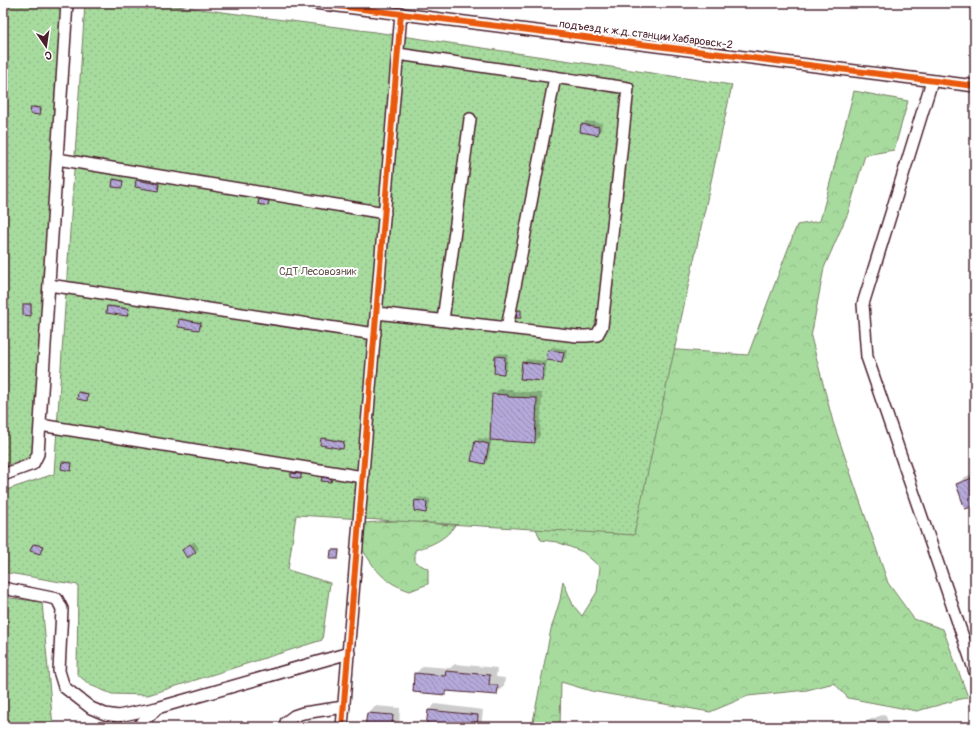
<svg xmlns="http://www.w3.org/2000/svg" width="978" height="730" font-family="Pangolin,sans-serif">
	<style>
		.forest { fill: url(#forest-crowns); stroke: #787d64 }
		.park { fill: url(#park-dots); stroke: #787d64 }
		.shadow { fill: #0003 }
		.building { fill: url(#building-back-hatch); stroke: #4a1f2b }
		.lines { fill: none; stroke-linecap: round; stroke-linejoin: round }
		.minor-casing { stroke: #4a1f2b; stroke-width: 14 }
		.minor { stroke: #fff; stroke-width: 11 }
		.cycleway-casing { stroke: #fff; stroke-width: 8 }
		.cycleway { stroke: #e8590c; stroke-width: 6 }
		.labels { text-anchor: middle; stroke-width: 4; stroke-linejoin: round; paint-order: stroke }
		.street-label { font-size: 11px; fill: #4a1f2b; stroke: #fff }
		.park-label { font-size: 11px; fill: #66574e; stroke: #fff }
	</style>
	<defs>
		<pattern id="forest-crowns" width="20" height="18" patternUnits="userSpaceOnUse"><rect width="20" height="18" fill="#a7db9e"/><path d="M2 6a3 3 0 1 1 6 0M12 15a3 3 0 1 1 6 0" fill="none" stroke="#91bc88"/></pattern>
		<pattern id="park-dots" width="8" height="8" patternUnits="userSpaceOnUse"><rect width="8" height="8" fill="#a7db9e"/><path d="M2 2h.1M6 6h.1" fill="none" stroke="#91bc88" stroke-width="1.8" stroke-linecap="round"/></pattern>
		<pattern id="building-back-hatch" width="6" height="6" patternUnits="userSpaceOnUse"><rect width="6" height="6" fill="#b5a9da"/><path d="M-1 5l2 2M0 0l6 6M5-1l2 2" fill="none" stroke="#9589b1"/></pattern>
	</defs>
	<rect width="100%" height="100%" fill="#fff"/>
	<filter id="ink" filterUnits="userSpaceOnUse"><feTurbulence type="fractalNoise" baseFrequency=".025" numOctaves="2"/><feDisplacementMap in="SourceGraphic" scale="8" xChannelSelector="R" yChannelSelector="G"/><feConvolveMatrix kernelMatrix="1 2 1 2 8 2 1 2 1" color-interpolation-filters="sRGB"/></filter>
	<g filter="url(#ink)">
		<!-- forest -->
		<path class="forest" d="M854,91L908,101L894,150L865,155L848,213L824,268L811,337L833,422L888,583L914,619L943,629L968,697L917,711L848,698L834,683L807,690L748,696L710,712L591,691L561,682L560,727H532L551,629L560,600L563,581L573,605L582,616L597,592L600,567L583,552L557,542L541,540L531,518L580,343L748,355L797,225L820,221Z
			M408,520L437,524L455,525C447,539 430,546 415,550V562L428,569V584L410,591C383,582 376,571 361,547L364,523Z"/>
		<!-- park -->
		<path class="park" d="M3,3H62L32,456L3,467Z
			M85,3H154L375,32L732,85L634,535L296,515L288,570L330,583L322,640L148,695L112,694L90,685L77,674L78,585L3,572V491L54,474Z
			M3,597L42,602L53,727H3Z"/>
		<!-- shadow -->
		<path class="shadow" d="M34,106L42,107L41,113L40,114L32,107Z
			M586,121L602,123L601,130L598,134L582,125Z
			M115,178L124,180L122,187L114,180Z
			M138,179L160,183L159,188L157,190L137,181Z
			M261,198L270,200L269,203L268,205L260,200Z
			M26,303H32V313L30,314L24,304Z
			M109,305L130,308L129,314L127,315L108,306Z
			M181,318L202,322L201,328L199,329L180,320Z
			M552,347L567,349L566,357L562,361L549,351Z
			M500,353L508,354L507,369L503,373L496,357Z
			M527,359L547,361L545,377L541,380L523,363Z
			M499,389H513V391L542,393L540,436L535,442L492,439L488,459L485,463L476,442L479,438L491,440L493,395Z
			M80,391L89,393L87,400L79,393Z
			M324,437L345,441L344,447L343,448L322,439Z
			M64,461L73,462L70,470L63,462Z
			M294,472L302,473V476L300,477L292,476Z
			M975,473V505L957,484L965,477Z
			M324,476L333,478L332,480L331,481L322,478Z
			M420,497L430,499L429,508L426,512L416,501Z
			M194,541L199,548L188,557L187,547Z
			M35,543L43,545L40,553L32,551Z
			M334,549H340L339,557L338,558L332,550Z
			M455,664L497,668L496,677L505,678L504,686L496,694L449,690L446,694L415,674L423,666L450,668Z
			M435,704L483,710L481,727H427L429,710Z
			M375,706L400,708L399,727H366L368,713Z
			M885,714L890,727H850Z
			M161,721L168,727H155Z"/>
		<!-- building -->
		<path class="building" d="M31,107L41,108L40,115L30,114Z
			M581,124L599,127L598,135L580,132Z
			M113,179L123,181L122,188L112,187Z
			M136,180L159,184L158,191L135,187Z
			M259,199L269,201L268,206L258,204Z
			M23,304H31V316L23,315Z
			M107,306L129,309L127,316L106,313Z
			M518,310H521V318H516Z
			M179,319L201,323L199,330L178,327Z
			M548,350L564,352L562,362L546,360Z
			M495,356L505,357L504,374L494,373Z
			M522,362L544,365L542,381L520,379Z
			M78,392L88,394L87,401L77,399Z
			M492,394L508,395V397L537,398L535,443L490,440Z
			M321,438L344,442L343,449L320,445Z
			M475,441L489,444L485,464L471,461Z
			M62,462L72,463L71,471L61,469Z
			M291,473L301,474V479L291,477Z
			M322,477L332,479L331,482L321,481Z
			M975,477V506L965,509L956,484Z
			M415,500L427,502L426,513L414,511Z
			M33,544L43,546L40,554L30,551Z
			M190,544L196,552L187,558L182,550Z
			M331,550H339L338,559H330Z
			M446,671L490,675L489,685H498L497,695L446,691V695L413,692L414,673L445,676Z
			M428,710L478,715L477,727H426Z
			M367,713L393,715L392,727H365Z"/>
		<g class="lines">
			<!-- minor casing -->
			<g class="minor-casing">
				<path id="minor" d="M314,3L975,86
					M932,81L863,304L867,357L975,672
					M57,159L385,213
					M49,285L375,334
					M377,313L577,336H586L597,335L602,326L628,88L398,54
					M443,320L470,119
					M507,328L555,77
					M40,425L363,477
					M3,475L33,464L38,454L67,3
					M3,588L57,599L62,609L59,671L64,687L91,708L105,714L118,716L157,708
					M138,727L157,708L349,653
					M285,727L286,722L294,716L303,713L344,707
					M342,727L401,13"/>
			</g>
			<!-- minor -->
			<use href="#minor" class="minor"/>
			<!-- cycleway casing -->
			<g class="cycleway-casing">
				<path id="cycleway" d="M314,3L975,86
					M342,727L401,13"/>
			</g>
			<!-- cycleway -->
			<use href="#cycleway" class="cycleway"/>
		</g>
	</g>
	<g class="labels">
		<!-- street labels -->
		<g class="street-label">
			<text transform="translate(646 34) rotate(7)" y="4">подъезд к ж.д. станции Хабаровск-2</text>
		</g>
		<!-- park labels -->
		<g class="park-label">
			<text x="318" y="275">СДТ Лесовозник</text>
		</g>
	</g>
	<!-- margin -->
	<rect width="978" height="730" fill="none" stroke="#fff" stroke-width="16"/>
	<rect x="8" y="8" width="962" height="714" fill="none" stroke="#4a1f2b" stroke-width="1.5" filter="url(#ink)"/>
	<!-- north arrow -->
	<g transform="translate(46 46) rotate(167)" stroke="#ffffff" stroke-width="3" paint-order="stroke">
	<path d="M0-3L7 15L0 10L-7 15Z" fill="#4a1f2b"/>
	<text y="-6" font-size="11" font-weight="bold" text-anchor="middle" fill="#4a1f2b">С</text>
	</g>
</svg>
